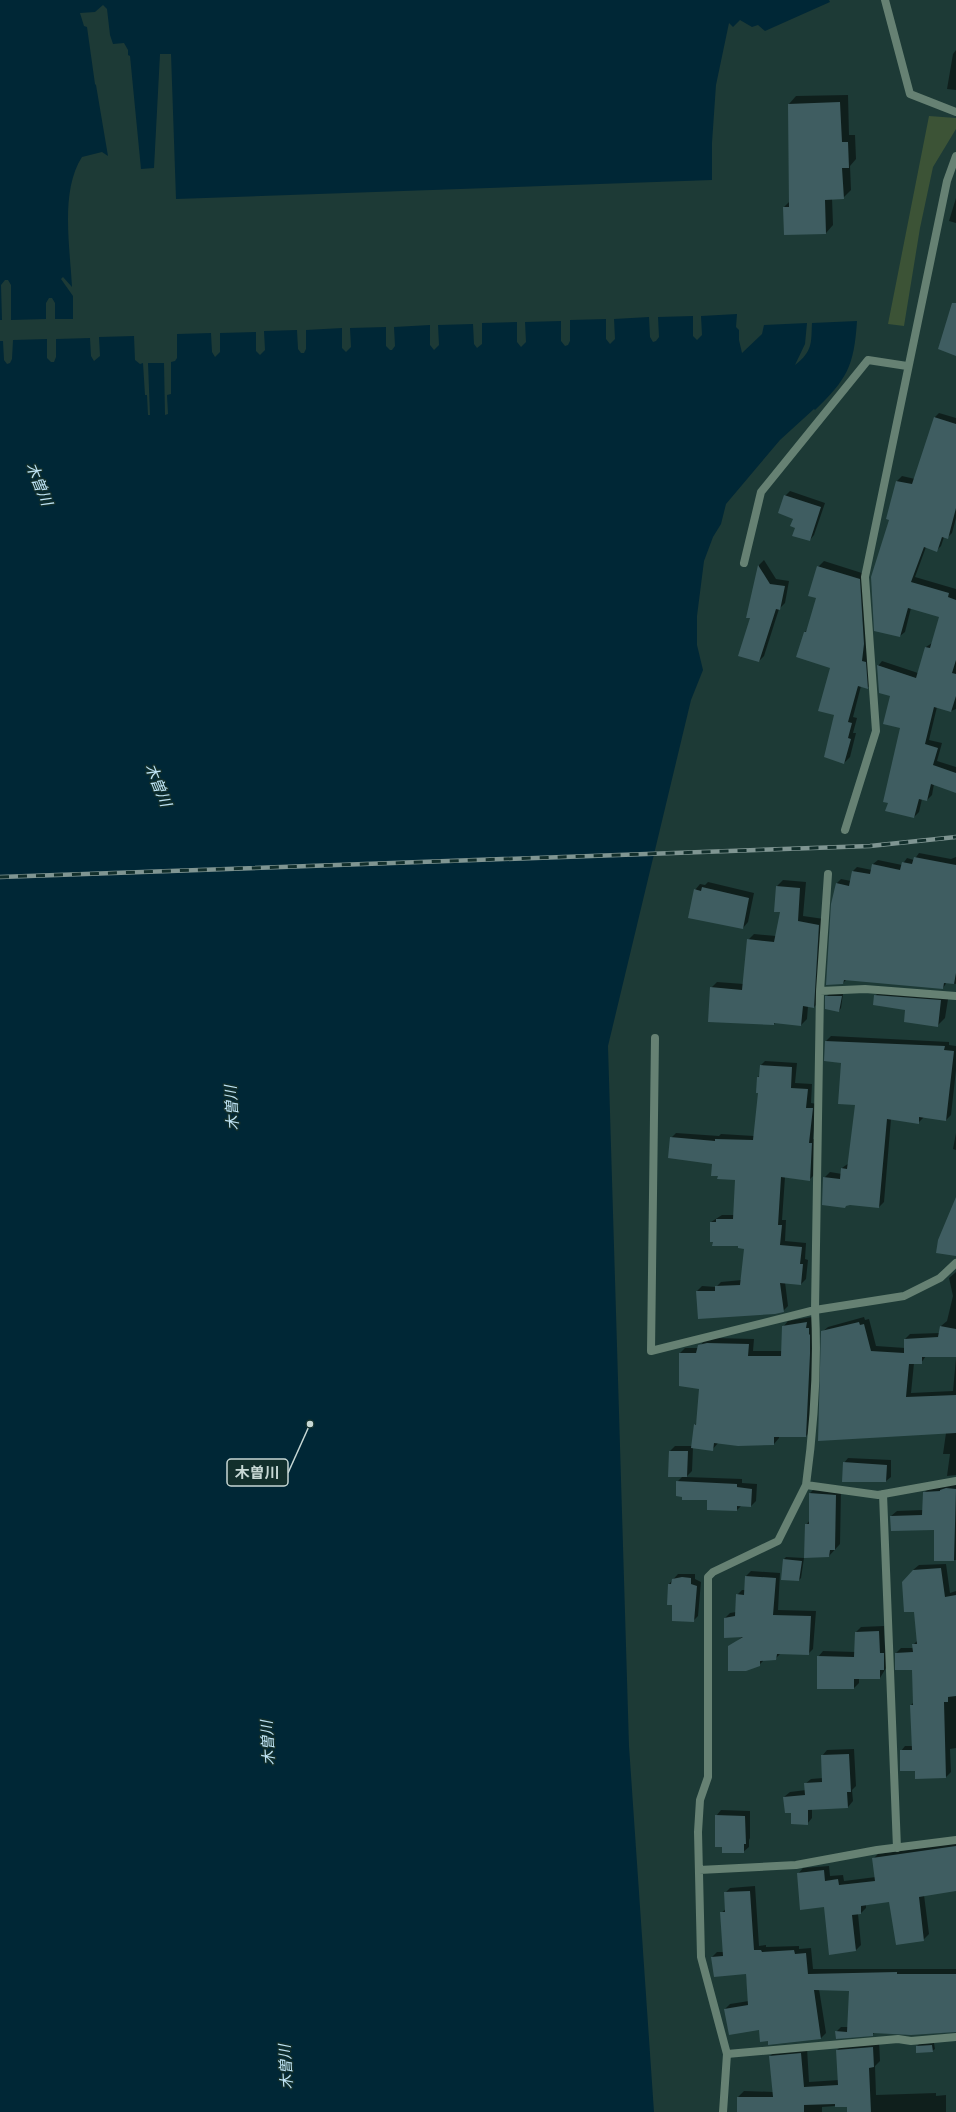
<svg xmlns="http://www.w3.org/2000/svg" width="956" height="2112" font-family="Manrope,'Noto Sans JP',sans-serif">
	<style>
		.green { fill: #3c5336 }
		.water { fill: #002736 }
		.shadow { fill: #0007 }
		.building { fill: #3f5d61 }
		.lines { fill: none; stroke-linecap: round; stroke-linejoin: round }
		.lane { stroke: #668173; stroke-width: 8 }
		.street { stroke: #668173; stroke-width: 8 }
		.rail-casing { stroke: #7f9592; stroke-width: 4.5 }
		.rail { stroke: #122f2c; stroke-width: 3; stroke-dasharray: 9; stroke-linecap: butt }
		.labels { text-anchor: middle; stroke-width: 3; stroke-linejoin: round; paint-order: stroke }
		.water-label { font-size: 15px; font-style: italic; fill: #bfe4f5; stroke: #122f2c }
		.leader { fill: none; stroke: #c7d8d5; stroke-width: 1.5 }
		.callout-dot { fill: #c7d8d5; stroke: #122f2c; stroke-width: 1.5 }
		.callout { fill: #122f2c; stroke: #c7d8d5; stroke-width: 1.5 }
		.callout-label { font-size: 15px; text-anchor: middle; font-weight: bold; fill: #c7d8d5 }
	</style>
	<rect width="100%" height="100%" fill="#1d3a36"/>
	<!-- green -->
	<path class="green" d="M929,116L956,118V129L933,167L920,228L904,326L888,324Z"/>
	<!-- water -->
	<path class="water" d="M0,0H829L830,2L765,31L758,25L752,27L740,20L733,27L729,23L716,85L712,143V180L176,199L171,54H160L154,168L141,169L130,56L128,55V50L124,43L113,44L110,35L107,9L103,5L95,12L80,13L84,26L87,27L95,84L96,85L108,156L102,152L82,157C60,191 70,247 72,287L63,277L61,279L73,296V319H55V303L52,298H49L46,303V319L11,320V285L8,280H5L1,285L2,320H0Z
		M737,314L736,327L739,330V340L742,353L762,334L764,325L807,323L805,344L795,365C813,351 811,343 812,323L857,321C854,367 847,379 815,410L814,409L780,440L726,504L721,524L713,537L704,561L697,616V645L703,670L691,700L608,1046L629,1746L654,2112H0V341H3L4,360L7,364L10,363L12,359L13,340L47,339V358L51,362H54L56,357V339L90,338L91,356L94,361L100,356L99,337L134,336L135,360L140,364L143,363L145,395H147L148,415H150L148,363H164L165,415L168,414L167,395L171,394V362L175,361L177,358V334L211,333L212,352L215,357L220,352V333L256,332V351L260,355L265,350L264,331L297,330L298,349L301,353H304L306,349V330L342,328V348L346,352L351,347L350,328L386,327V346L390,350H392L395,346L394,327L430,325V345L434,350L439,345L438,325L473,324L474,344L477,348L482,344V323L517,322V342L521,347L526,342L525,322L561,321V341L565,346L568,345L570,341V320L606,319V339L610,344L615,339L614,319L649,317L650,337L653,342L656,341L659,337L658,317L693,316V336L697,340L702,335L701,316Z"/>
	<!-- shadow -->
	<path class="shadow" d="M956,50V90L947,89L953,54Z
		M848,95L849,135H855L856,159L850,166L851,190L843,198H832L833,225L826,233L784,207L790,201L789,104L796,96Z
		M956,198V223L949,221Z
		M939,413L956,418V518L952,533L947,538L944,537L941,546L937,550L926,547L915,577L956,589V709L951,711L937,707L929,740L942,743L937,761L956,767V792L934,784L932,795L927,800L922,799L919,812L914,817L889,802L901,727L891,696L878,666L882,661L918,673L926,647L932,643L941,616L911,608L905,632L900,636L891,519H887L897,481L902,476L915,479L935,417Z
		M790,491L825,503L814,535L810,540L796,527L785,496Z
		M764,560L776,579L789,581L785,603L779,609L764,656L759,661L751,618L747,617L759,565Z
		M824,561L865,574L873,683L867,688L861,686L853,717L857,718L853,733H856L850,757L844,763L835,714L831,667L805,632L808,629L817,597L818,567Z
		M919,853L951,859L956,857V984L947,982L943,988L847,979L843,983L837,883L841,879L851,881L853,871L857,867L872,870L873,864L878,860L902,865L907,858L914,860Z
		M783,880L806,882L803,916L824,919L820,1001L814,1007L808,1006L807,1019L801,1025L776,1022L774,1024L711,988L717,982L744,984L748,940L754,934L776,936L781,911L777,886Z
		M708,882L754,893L748,922L743,928L695,890L700,884L705,885Z
		M883,988L949,993L945,1018L937,1026L907,1009L875,996Z
		M829,994H843L841,1008L839,1011L826,997Z
		M831,1036L949,1042V1045L956,1046V1070L951,1115L946,1120L924,1117L918,1123L891,1119L884,1202L879,1207L824,1178L830,1172L842,1174V1168L849,1163L856,1104L842,1062L826,1041Z
		M765,1061L797,1063L795,1083L812,1084L811,1103L817,1104L813,1139H817L814,1175L809,1180L785,1177L782,1220H786L785,1241L806,1243L805,1259L808,1260L806,1279L801,1284L785,1282L788,1306L783,1311L697,1291L702,1286L716,1287L721,1282L742,1280L745,1248L739,1245L711,1222L722,1215H734L736,1179L719,1175L713,1163L671,1138L676,1133L719,1136L721,1134L754,1136L759,1092L758,1077L760,1075V1066Z
		M956,1133V1150L953,1149Z
		M956,1272V1356H926L921,1363H914L911,1393L953,1391L956,1358V1475L947,1476L950,1454H943L946,1433L822,1332L828,1327L864,1317L865,1320L869,1319L876,1346L905,1348V1339L910,1334L940,1333L941,1326L947,1321L953,1296L949,1278Z
		M812,1317L814,1323L811,1431L806,1436H779V1438L774,1444L718,1443L712,1450L693,1447L692,1471L686,1477L742,1479V1483L757,1484L756,1501L751,1506L742,1505L737,1510L677,1482L683,1476L670,1451L675,1446H692L695,1425L697,1422L700,1388L680,1353L685,1348H698L705,1340L713,1338L754,1339L753,1351H782L783,1327L788,1321Z
		M848,1458L891,1460V1477L886,1481L844,1463Z
		M956,1483V1560H935L936,1529L891,1516L897,1511L923,1510L924,1493L929,1488Z
		M815,1488L841,1490L840,1544L829,1556L806,1525L810,1520V1493Z
		M786,1557L804,1558L801,1578L799,1580L784,1559Z
		M946,1564L950,1593L956,1591V1748L950,1749L951,1772L946,1777L916,1770L901,1751L905,1746H913L911,1705L914,1702L913,1669L896,1653L901,1648H913V1645L918,1640L913,1570L919,1565Z
		M751,1571L780,1573L778,1610L816,1611L813,1649L808,1654L781,1653L775,1659L764,1660L759,1665L730,1647L743,1636L725,1618L730,1613L736,1612L737,1595L742,1590H745L746,1576Z
		M678,1574H695V1579L701,1582L698,1616L693,1621L673,1604L669,1584Z
		M884,1626L885,1649L889,1648V1663L880,1678H859V1683L854,1688L818,1657L823,1651L855,1652L856,1632L861,1627Z
		M854,1749L856,1786L852,1790L853,1801L848,1807L812,1809V1818L807,1824L793,1811L784,1797L790,1792L806,1790L805,1784L811,1779L823,1778L822,1756L827,1750Z
		M721,1810L750,1811V1838L749,1840V1847L743,1852L723,1846L716,1816Z
		M956,1843V1890L924,1895L929,1934L923,1940L890,1901L866,1905V1908L861,1913L858,1914L861,1945L856,1950L825,1906L798,1874L803,1868L829,1866L830,1876L843,1875L844,1881L876,1877L873,1859L878,1854Z
		M755,1886L759,1946L766,1945V1947L799,1946V1949L811,1948L813,1969H956V2031L875,2032L872,2035L836,2032L841,2027H849L850,1990L819,1989L826,2033L821,2038L769,2040L759,2029L725,2009L730,2004L749,2001L746,1973L712,1957L717,1952H724L721,1913L726,1909L725,1893L730,1888Z
		M879,2041L880,2061L875,2066L876,2095L936,2093V2096L946,2095V2112H848V2105L822,2107V2112H738V2097L744,2091L773,2092L770,2056L776,2050L807,2048L809,2082L839,2080L837,2050L843,2044Z
		M934,2043L935,2049L932,2051L917,2046L919,2044Z"/>
	<!-- building -->
	<path class="building" d="M840,102L842,142H848L849,168H842L844,199L825,200L826,234L784,235L783,207H789L788,104Z
		M952,303H956V356L938,349Z
		M934,417L956,424V508L948,539L942,537L937,552L924,547L911,582L949,593L948,597L956,600V660L952,673L956,674V696L951,712L934,707L925,744L938,748L933,765L956,773V793L931,784L927,801L919,799L914,818L885,811L888,803L883,802L900,728L883,724L890,696L879,693L877,665L916,678L925,647L930,648L939,617L908,608L900,637L874,631L871,577L889,520L886,519L896,481L912,484Z
		M784,495L821,507L810,541L792,536L795,528L790,526L793,519L778,513Z
		M758,565L770,584L785,586L780,610L776,609L759,662L738,656L750,618H746Z
		M817,566L860,579L864,644L862,661L866,662L868,689L858,686L848,722L852,723L848,738L851,739L844,764L824,757L834,715L818,711L830,668L796,657L804,632H806L816,598L808,596Z
		M914,857L956,865V973L954,984L944,983L943,989L844,980L843,984L826,985L831,904L836,883L849,886L852,871L870,874L872,864L900,870L902,862L912,864Z
		M776,886L800,888L798,921L819,925L814,1008L803,1006L801,1026L774,1023V1025L708,1022L710,987L742,990L747,939L774,942L780,912H774Z
		M702,887L749,898L743,929L688,918L694,889L701,891Z
		M874,995L941,1000L938,1027L904,1022L905,1010L873,1005Z
		M825,996H842L839,1012L825,1009Z
		M825,1041L945,1046L944,1050L954,1051L946,1121L919,1117V1124L887,1119L879,1208L850,1205L846,1206L845,1208L822,1205L823,1177L840,1179L841,1168L847,1169L855,1105L838,1104L841,1063L824,1061Z
		M760,1065L792,1067L791,1088L808,1089L806,1108H813L809,1143H812L810,1181L781,1177L778,1225H782L780,1245L802,1247L800,1264H803L801,1285L780,1283L784,1312L775,1314L698,1319L696,1291H715V1286L740,1285L744,1249L738,1248V1246H712L713,1242H710V1222H716V1219H733L735,1180L717,1179L718,1176H711L712,1164L668,1158L670,1137L715,1141V1139L753,1140L758,1093H756L757,1077H759Z
		M956,1197V1256L936,1253L938,1240Z
		M807,1322L806,1328H809V1335L810,1334V1354L806,1437H774V1445L738,1446L714,1443L713,1451L691,1448L694,1424L696,1425L699,1389L679,1386V1353H696L698,1345L707,1343L749,1344L748,1356H781L782,1326Z
		M859,1322L860,1325L864,1324L871,1351L904,1353V1339L938,1337L940,1326L956,1329V1357H922V1364H909L906,1397L956,1395V1433L818,1441L821,1331Z
		M669,1451H688L687,1477H668Z
		M843,1462L887,1465L886,1482H842Z
		M676,1481L737,1484V1487L752,1489L751,1507L737,1506V1511L707,1510V1500H682V1497L676,1496Z
		M946,1488L956,1489L954,1561H934V1530L891,1531L890,1516L922,1515L923,1492L940,1491V1490Z
		M809,1493L836,1495L835,1550H830L829,1557L804,1558L805,1524H809Z
		M783,1559L802,1561L799,1581L781,1580Z
		M941,1568L945,1597L956,1595V1696L948,1697V1702H944L946,1778L915,1779V1771H900V1750H912L910,1705H913L912,1670H895V1653L913,1652L912,1644H917L914,1612H904L902,1582L913,1570Z
		M745,1576L776,1578L773,1615L811,1616L809,1655L777,1654L776,1660L760,1661V1666L746,1671H728V1646L743,1637L724,1638V1618L735,1616L736,1594L744,1595Z
		M682,1577L691,1578V1584L697,1586L694,1622L672,1621V1605H667L668,1584H671L672,1579Z
		M879,1631L880,1653H884V1670H880V1679H854V1689H817V1656L854,1657L855,1632Z
		M849,1754L851,1792H847L848,1808L808,1810V1825L791,1824V1813H785L783,1797L805,1795L804,1783L822,1782L821,1755Z
		M715,1815L745,1816L746,1844H744V1853H722V1847H715Z
		M956,1846V1891L919,1897L924,1941L896,1945L889,1902L861,1906V1914L852,1915L856,1951L829,1955L824,1907L800,1910L797,1873L824,1870L825,1881L838,1879L839,1885L875,1881L872,1858Z
		M750,1891L754,1950H761L762,1952L794,1950L795,1954L806,1953L808,1974L897,1972V1974H956V2032L911,2035L873,2033V2036L836,2039L835,2031L847,2032L849,1991L814,1990L821,2039L768,2045V2041L760,2042L759,2030L729,2035L724,2009L748,2005L746,1974L714,1977L711,1957L723,1956L720,1912H725L724,1892Z
		M932,2045L933,2052L916,2053V2046Z
		M873,2047L874,2067L869,2068L871,2112H847V2107H835V2104L804,2105V2112H737V2097H773L769,2056L801,2053L804,2087L838,2085L836,2050Z"/>
	<g class="lines">
		<!-- lane -->
		<path class="lane" d="M727,2054L898,2039L911,2041L956,2037"/>
		<!-- street -->
		<path class="street" d="M885,0L910,94L956,112
			M744,563L761,492L868,360L907,366
			M845,830L876,731L865,577L947,181L956,156
			M828,874L820,991L815,1310C818,1369 814,1426 806,1485L878,1495L956,1481
			M820,991L865,989L956,996
			M655,1038L651,1351L815,1310L904,1296L940,1278L956,1263
			M883,1494L897,1848
			M699,1870L796,1865L877,1850L956,1840
			M723,2112L727,2054L701,1957L698,1832L700,1800L708,1777V1577L713,1572L778,1541L806,1485"/>
		<!-- rail casing -->
		<g class="rail-casing">
			<path id="rail" d="M0,877L870,846L956,837"/>
		</g>
		<!-- rail -->
		<use href="#rail" class="rail"/>
	</g>
	<g class="labels">
		<!-- water labels -->
		<g class="water-label">
			<text transform="translate(39 484) rotate(68)" y="5">木曽川</text>
			<text transform="translate(158 785) rotate(68)" y="5">木曽川</text>
			<text transform="translate(232 1108) rotate(-93)" y="5">木曽川</text>
			<text transform="translate(268 1743) rotate(-93)" y="5">木曽川</text>
			<text transform="translate(286 2067) rotate(-93)" y="5">木曽川</text>
		</g>
	</g>
	<!-- callouts -->
	<path class="leader" d="M310 1424L288 1473"/>
	<circle class="callout-dot" cx="310" cy="1424" r="4"/>
	<rect class="callout" x="227" y="1459" width="61" height="27" rx="4"/>
	<g class="callout-label">
		<text x="257" y="1478">木曽川</text>
	</g>
</svg>
